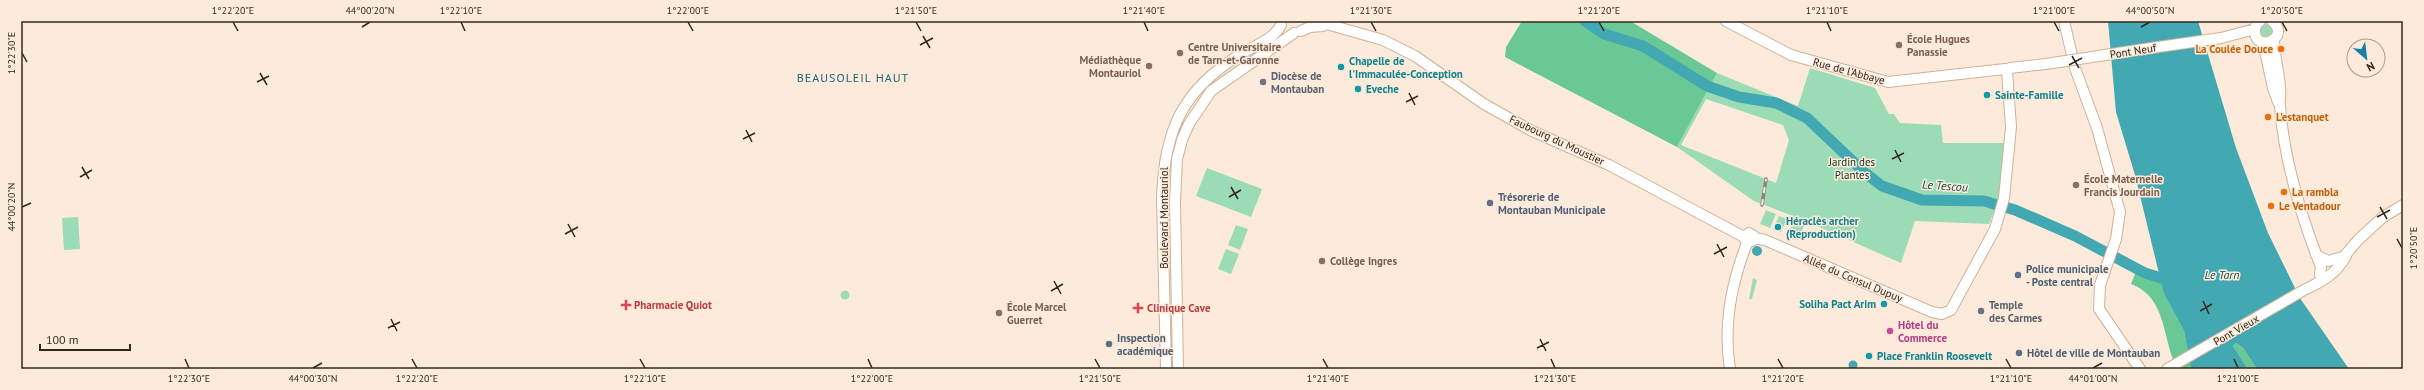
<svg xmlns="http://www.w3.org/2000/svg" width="2424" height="390" font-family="'PT Sans',sans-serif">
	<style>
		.green { fill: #9bdcb6; fill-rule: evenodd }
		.forest { fill: #6ac896 }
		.water { fill: #42a8b1 }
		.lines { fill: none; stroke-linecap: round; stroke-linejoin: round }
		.river { stroke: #42a8b1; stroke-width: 11 }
		.major-casing { stroke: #ceb297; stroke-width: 12 }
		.major { stroke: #fff; stroke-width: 10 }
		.rail-casing { stroke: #908275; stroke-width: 3.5 }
		.rail { stroke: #fceada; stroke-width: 2; stroke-dasharray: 6; stroke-linecap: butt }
		.major-bridge-casing { stroke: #ceb297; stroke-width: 12; stroke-linecap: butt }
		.major-bridge { stroke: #fff; stroke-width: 10 }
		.ticks { fill: none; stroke: #33281e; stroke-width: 1.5 }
		.education-dot { fill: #8d6e63; stroke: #fceada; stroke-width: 1.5 }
		.food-dot { fill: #e8710a; stroke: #fceada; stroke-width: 1.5 }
		.culture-dot { fill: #0f9aa8; stroke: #fceada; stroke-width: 1.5 }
		.worship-dot { fill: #6b7280; stroke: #fceada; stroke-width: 1.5 }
		.service-dot { fill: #5c6f8a; stroke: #fceada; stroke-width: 1.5 }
		.health-dot { fill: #e0444e; stroke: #fceada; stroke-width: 1.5 }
		.hotel-dot { fill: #d1479c; stroke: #fceada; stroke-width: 1.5 }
		.labels { text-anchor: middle; stroke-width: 3; stroke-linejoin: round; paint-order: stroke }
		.education-label { font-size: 11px; font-weight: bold; fill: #785e54; stroke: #fceada; text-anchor: start }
		.food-label { font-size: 11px; font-weight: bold; fill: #c56008; stroke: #fceada; text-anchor: start }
		.street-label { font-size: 11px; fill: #33281e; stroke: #fceada }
		.culture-label { font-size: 11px; font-weight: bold; fill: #0d838f; stroke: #fceada; text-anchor: start }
		.worship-label { font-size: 11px; font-weight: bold; fill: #5b616d; stroke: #fceada; text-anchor: start }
		.park-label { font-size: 11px; fill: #0b3521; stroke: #fceada }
		.service-label { font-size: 11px; font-weight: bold; fill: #4e5e75; stroke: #fceada; text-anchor: start }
		.health-label { font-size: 11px; font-weight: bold; fill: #be3a42; stroke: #fceada; text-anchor: start }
		.hotel-label { font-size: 11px; font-weight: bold; fill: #b23c85; stroke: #fceada; text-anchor: start }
		.neighbourhood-label { font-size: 12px; letter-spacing: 1px; fill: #1c607c; stroke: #fceada }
		.water-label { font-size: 12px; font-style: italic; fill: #145054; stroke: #fceada }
		.neatline { fill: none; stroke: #33281e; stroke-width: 1.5 }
		.ticks-label { font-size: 10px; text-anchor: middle; fill: #33281e }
	</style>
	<rect width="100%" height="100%" fill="#fceada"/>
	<!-- green -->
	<path class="green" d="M2259 31a7 7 0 1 1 14 0a7 7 0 1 1-14 0Z
		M1810,68L1875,88L1889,114H1894L1900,123L1941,125L1943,143H2004L1999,198L1989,224L1915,221L1901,263L1808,222L1754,201L1677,147L1717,73L1798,106ZM1706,99L1783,125L1789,140L1776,183L1681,145Z
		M1207,168L1262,189L1251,217L1196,196Z
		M1766,210L1776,214L1770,228L1760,224Z
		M1779,216L1787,219L1781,232L1773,229Z
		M78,217L80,249L64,250L62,218Z
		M1793,222L1804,226L1798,240L1788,235Z
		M1236,225L1248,229L1240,250L1228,245Z
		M1226,249L1239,254L1231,274L1218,269Z
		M1753,278L1757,280L1752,299H1749Z
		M840.5 295a4.5 4.5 0 1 1 9 0a4.5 4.5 0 1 1-9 0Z"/>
	<!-- forest -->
	<path class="forest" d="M1522,21H1630L1717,73L1677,147L1505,57L1506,47Z
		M2145,273L2161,278L2164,294L2184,331L2191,369H2177C2162,339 2167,297 2131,284L2135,274Z
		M2236,343L2243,348L2257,369H2248L2233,346Z"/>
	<!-- water -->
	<path class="water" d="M2108,21H2198L2236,148L2268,233L2295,288V291L2349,369H2257L2243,348L2236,343L2233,346L2248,369H2191L2184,331L2164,294L2135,175L2116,112Z
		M1752 251a5 5 0 1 1 10 0a5 5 0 1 1-10 0Z
		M1848.5 365a4.5 4.5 0 1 1 9 0a4.5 4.5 0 1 1-9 0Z"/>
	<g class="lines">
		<!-- river -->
		<path class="river" d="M1585,21L1604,34L1643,46L1707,86L1739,97L1776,103L1807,118L1864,172L1882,186L1922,200L1984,201L2015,210L2075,236L2145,273L2161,278L2175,277"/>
		<!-- major casing -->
		<g class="major-casing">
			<path id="major" d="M1316,21L1383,40L1415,56L1484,104L1532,131L1609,165L1744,237
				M1726,21L1791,55L1888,82L2005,69
				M2064,21L2075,68L2097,128L2120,212L2116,239L2100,285L2099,309L2140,369
				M2260,21C2256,24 2254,27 2255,32C2256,53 2292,38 2272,21
				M1301,31L1310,27L1323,26
				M2274,39C2274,56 2279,71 2280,87C2281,93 2279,100 2280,106C2284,161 2301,216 2321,267L2320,275
				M2263,42L2273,88L2278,102
				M2151,48L2221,38L2255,29
				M2010,68L2046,64
				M1754,238L1765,240L1932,312L1942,314L1951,310L1995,229L2004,198L2011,127L2007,71
				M2316,255L2328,261L2346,256
				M2341,260L2358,240L2383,217L2403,205
				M1166,369L1162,198C1164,130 1183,88 1243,53C1256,45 1274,39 1281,25
				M1178,369L1175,202L1177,159L1182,140L1189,124L1211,91L1294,33
				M1730,369C1723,326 1731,284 1747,243L1754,240V236L1749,233L1744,237L1747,243
				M2167,369L2304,290C2323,281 2336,274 2346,256"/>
		</g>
		<!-- major -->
		<use href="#major" class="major"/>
		<!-- rail casing -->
		<g class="rail-casing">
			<path id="rail" d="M1762,205L1766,179"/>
		</g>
		<!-- rail -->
		<use href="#rail" class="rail"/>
		<!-- major-bridge casing -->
		<g class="major-bridge-casing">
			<path id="major-bridge" d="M2046,64L2151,48"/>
		</g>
		<!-- major-bridge -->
		<use href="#major-bridge" class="major-bridge"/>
	</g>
	<!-- ticks -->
	<path class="ticks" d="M233,22L238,31M461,22L465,31M688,22L693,31M916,22L921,31M1144,22L1148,31M1371,22L1376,31M1599,22L1604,31M1827,22L1831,31M2054,22L2059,31M2282,22L2287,31M362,27L370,22M2141,27L2150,22M923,36L930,48M920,45L933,38M22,53L27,62M2072,56L2079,68M2069,65L2082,58M260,73L267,85M257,82L269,76M1409,93L1415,105M1406,102L1418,96M746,130L752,142M743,139L755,133M1895,150L1901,162M1892,159L1904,153M82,167L89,179M80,177L92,170M1231,187L1238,199M1229,197L1241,190M22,207L31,203M2380,207L2387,219M2377,217L2390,210M568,224L575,237M565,234L578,227M2397,239L2402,248M1717,244L1724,257M1714,254L1727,247M1054,281L1061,294M1051,291L1063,284M2203,301L2209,314M2200,311L2212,304M391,319L397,331M388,328L400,322M1540,339L1546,351M1537,348L1549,342M185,359L189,368M412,359L417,368M640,359L645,368M868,359L872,368M1095,359L1100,368M1323,359L1328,368M1551,359L1555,368M1778,359L1783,368M2006,359L2011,368M2234,359L2238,368M313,368L322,363M2093,368L2102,363"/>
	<!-- markers -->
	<g class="education-dot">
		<circle cx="1899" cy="45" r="4"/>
		<circle cx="1180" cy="53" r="4"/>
		<circle cx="1149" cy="66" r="4"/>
		<circle cx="2076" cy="185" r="4"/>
		<circle cx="1322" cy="261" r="4"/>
		<circle cx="999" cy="313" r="4"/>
	</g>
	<g class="food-dot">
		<circle cx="2281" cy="49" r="4"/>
		<circle cx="2268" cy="117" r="4"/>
		<circle cx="2284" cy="192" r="4"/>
		<circle cx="2271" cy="206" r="4"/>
	</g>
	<g class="culture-dot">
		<circle cx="1341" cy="67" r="4"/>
		<circle cx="1358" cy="89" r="4"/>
		<circle cx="1987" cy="95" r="4"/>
		<circle cx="1778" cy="227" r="4"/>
		<circle cx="1884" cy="304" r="4"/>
		<circle cx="1869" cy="356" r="4"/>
	</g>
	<g class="worship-dot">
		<circle cx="1263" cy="82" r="4"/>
		<circle cx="1981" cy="311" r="4"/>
	</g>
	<g class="service-dot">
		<circle cx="1490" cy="203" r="4"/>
		<circle cx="2018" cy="275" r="4"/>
		<circle cx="1109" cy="344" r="4"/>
		<circle cx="2019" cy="353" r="4"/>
	</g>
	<g class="health-dot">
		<path d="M624 299h4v4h4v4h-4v4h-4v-4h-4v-4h4z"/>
		<path d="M1136 302h4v4h4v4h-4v4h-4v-4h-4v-4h4z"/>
	</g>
	<circle class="hotel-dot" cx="1890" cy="331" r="4"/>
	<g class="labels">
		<!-- education labels -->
		<g class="education-label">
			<text x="1907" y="43">École Hugues<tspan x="1907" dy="13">Panassie</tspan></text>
			<text x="1188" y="51">Centre Universitaire<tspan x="1188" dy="13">de Tarn-et-Garonne</tspan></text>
			<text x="1141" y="64" text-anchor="end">Médiathèque<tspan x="1141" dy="13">Montauriol</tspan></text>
			<text x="2084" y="183">École Maternelle<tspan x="2084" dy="13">Francis Jourdain</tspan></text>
			<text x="1330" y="265">Collège Ingres</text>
			<text x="1007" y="311">École Marcel<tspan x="1007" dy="13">Guerret</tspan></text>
		</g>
		<!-- food labels -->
		<g class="food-label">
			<text x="2273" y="53" text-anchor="end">La Coulée Douce</text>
			<text x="2276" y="121">L'estanquet</text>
			<text x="2292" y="196">La rambla</text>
			<text x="2279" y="210">Le Ventadour</text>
		</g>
		<!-- street labels -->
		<g class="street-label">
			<text transform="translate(2133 51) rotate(-9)" y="4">Pont Neuf</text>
			<text transform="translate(1849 71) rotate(15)" y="4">Rue de l'Abbaye</text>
			<text transform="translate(1557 140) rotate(25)" y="4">Faubourg du Moustier</text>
			<text transform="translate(1164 218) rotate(-90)" y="4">Boulevard Montauriol</text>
			<text transform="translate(1853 278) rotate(23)" y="4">Allée du Consul Dupuy</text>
			<text transform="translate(2236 330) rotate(-30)" y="4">Pont Vieux</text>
		</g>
		<!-- culture labels -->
		<g class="culture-label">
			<text x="1349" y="65">Chapelle de<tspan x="1349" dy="13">l'Immaculée-Conception</tspan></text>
			<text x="1366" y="93">Eveche</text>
			<text x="1995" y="99">Sainte-Famille</text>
			<text x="1786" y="225">Héraclès archer<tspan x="1786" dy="13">(Reproduction)</tspan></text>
			<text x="1876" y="308" text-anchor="end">Soliha Pact Arim</text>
			<text x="1877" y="360">Place Franklin Roosevelt</text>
		</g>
		<!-- worship labels -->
		<g class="worship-label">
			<text x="1271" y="80">Diocèse de<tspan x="1271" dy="13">Montauban</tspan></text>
			<text x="1989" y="309">Temple<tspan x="1989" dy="13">des Carmes</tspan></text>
		</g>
		<!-- park labels -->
		<g class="park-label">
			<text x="1852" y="166">Jardin des<tspan x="1852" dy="13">Plantes</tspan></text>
		</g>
		<!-- service labels -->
		<g class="service-label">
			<text x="1498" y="201">Trésorerie de<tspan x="1498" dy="13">Montauban Municipale</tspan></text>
			<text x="2026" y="273">Police municipale<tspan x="2026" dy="13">- Poste central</tspan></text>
			<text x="1117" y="342">Inspection<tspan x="1117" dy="13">académique</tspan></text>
			<text x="2027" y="357">Hôtel de ville de Montauban</text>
		</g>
		<!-- health labels -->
		<g class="health-label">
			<text x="634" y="309">Pharmacie Quiot</text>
			<text x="1147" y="312">Clinique Cave</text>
		</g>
		<!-- hotel labels -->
		<g class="hotel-label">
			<text x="1898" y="329">Hôtel du<tspan x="1898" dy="13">Commerce</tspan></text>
		</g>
		<!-- neighbourhood labels -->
		<g class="neighbourhood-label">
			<text x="853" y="82">BEAUSOLEIL HAUT</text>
		</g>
		<!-- water labels -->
		<g class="water-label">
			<text transform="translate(1945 186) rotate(4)" y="4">Le Tescou</text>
			<text x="2222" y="279">Le Tarn</text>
		</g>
	</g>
	<!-- border -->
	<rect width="2424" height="390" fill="none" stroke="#fceada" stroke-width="44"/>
	<!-- north arrow -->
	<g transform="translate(2366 58) rotate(152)"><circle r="19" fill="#fceada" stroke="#ac9c8f"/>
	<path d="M0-3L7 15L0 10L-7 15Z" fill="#1581aa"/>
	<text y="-6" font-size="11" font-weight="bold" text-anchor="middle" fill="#33281e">N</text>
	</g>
	<!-- scale -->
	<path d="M40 344v6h90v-6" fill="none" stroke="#33281e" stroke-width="2"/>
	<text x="46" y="344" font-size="12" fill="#33281e" stroke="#fceada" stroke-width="3" paint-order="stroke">100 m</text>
	<rect x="22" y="22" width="2380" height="346" class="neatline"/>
	<g class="ticks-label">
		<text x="233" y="14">1°22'20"E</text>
		<text x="370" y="14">44°00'20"N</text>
		<text x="461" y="14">1°22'10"E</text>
		<text x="688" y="14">1°22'00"E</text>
		<text x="916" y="14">1°21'50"E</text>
		<text x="1144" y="14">1°21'40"E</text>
		<text x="1371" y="14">1°21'30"E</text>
		<text x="1599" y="14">1°21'20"E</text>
		<text x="1827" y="14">1°21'10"E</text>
		<text x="2054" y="14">1°21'00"E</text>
		<text x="2150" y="14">44°00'50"N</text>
		<text x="2282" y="14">1°20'50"E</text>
		<text transform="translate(11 53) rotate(-90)" y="4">1°22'30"E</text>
		<text transform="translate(11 207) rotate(-90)" y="4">44°00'20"N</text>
		<text transform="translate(2413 248) rotate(-90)" y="4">1°20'50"E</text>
		<text x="189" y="382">1°22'30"E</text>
		<text x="313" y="382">44°00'30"N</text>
		<text x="417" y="382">1°22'20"E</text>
		<text x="645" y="382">1°22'10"E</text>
		<text x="872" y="382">1°22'00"E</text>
		<text x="1100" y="382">1°21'50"E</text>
		<text x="1328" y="382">1°21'40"E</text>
		<text x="1555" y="382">1°21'30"E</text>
		<text x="1783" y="382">1°21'20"E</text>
		<text x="2011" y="382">1°21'10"E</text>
		<text x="2093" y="382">44°01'00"N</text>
		<text x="2238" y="382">1°21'00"E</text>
	</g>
</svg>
